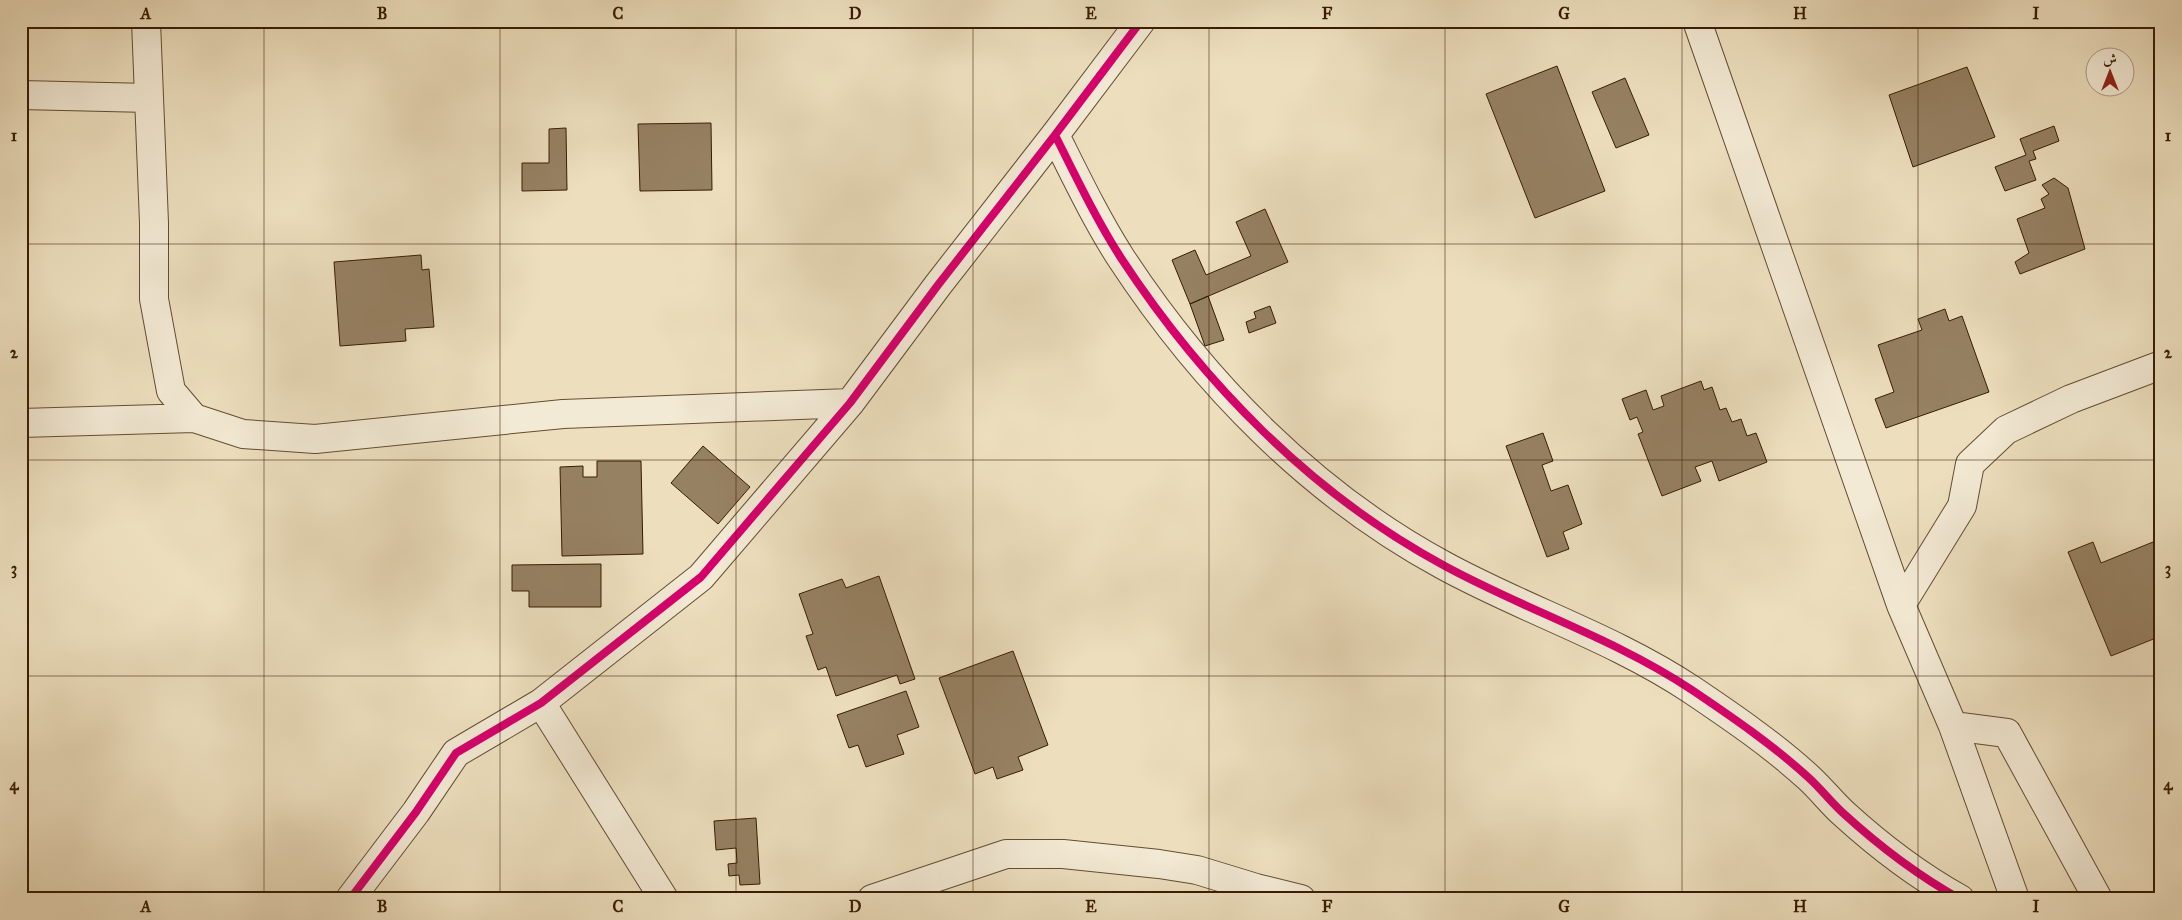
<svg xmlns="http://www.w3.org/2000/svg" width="2182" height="920" font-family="'IM FELL Great Primer',Amiri,serif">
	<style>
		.building { fill: #968163; stroke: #381c01 }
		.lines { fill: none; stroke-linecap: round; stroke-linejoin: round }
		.street-casing { stroke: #654d30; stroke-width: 30 }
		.street { stroke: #f3ead5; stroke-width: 28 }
		.cycleway-casing { stroke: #f3ead5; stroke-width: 11 }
		.cycleway { stroke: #d6006c; stroke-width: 8 }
		.grid { fill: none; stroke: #381c01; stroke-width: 1; stroke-opacity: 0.55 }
		.neatline { fill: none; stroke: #381c01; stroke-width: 2 }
		.grid-label { font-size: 16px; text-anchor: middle; font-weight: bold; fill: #381c01 }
	</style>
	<rect width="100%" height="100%" fill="#eddfbe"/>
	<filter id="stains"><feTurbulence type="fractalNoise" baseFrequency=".004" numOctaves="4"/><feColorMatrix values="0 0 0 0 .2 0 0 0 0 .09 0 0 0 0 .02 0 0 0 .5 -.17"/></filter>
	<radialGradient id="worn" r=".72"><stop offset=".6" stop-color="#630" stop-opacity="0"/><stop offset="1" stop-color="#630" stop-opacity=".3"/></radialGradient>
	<!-- building -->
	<path class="building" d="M1557,66L1605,191L1535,218L1486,94Z
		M1967,67L1995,137L1913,167L1889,95Z
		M1625,78L1649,135L1616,148L1592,92Z
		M711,123L712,190L640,191L638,124Z
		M2054,126L2059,141L2033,151L2036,159L2029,161L2036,180L2005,191L1995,167L2026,155L2020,139Z
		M566,128L567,190L522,191V163H549V129Z
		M2054,178L2068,188L2085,249L2020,274L2015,262L2029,253L2017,219L2045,208L2041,199L2049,194L2042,185Z
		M1265,209L1288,262L1190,304L1172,260L1195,250L1206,275L1251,256L1236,222Z
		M421,255L422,270L429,269L434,327L405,329L406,341L340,346L334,262Z
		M1208,296L1224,340L1205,346L1190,304Z
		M1270,306L1276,323L1249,333L1246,322L1256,318L1254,312Z
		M1945,309L1949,321L1962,316L1989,392L1886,428L1875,399L1894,392L1878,345L1922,330L1918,319Z
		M1701,381L1704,390L1712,387L1720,410L1726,408L1732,422L1741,419L1747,436L1756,433L1767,462L1719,481L1712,461L1695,467L1701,481L1662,496L1638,434L1643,432L1637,417L1630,420L1622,399L1646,390L1653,410L1664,406L1661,396Z
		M1543,433L1553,461L1542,465L1551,491L1568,485L1582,524L1563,532L1569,549L1547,557L1506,446Z
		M703,446L750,487L718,524L671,483Z
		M597,461H641L643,554L562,556L560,467L583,466V477H597Z
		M2093,542L2101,563L2153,542L2161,560V636L2111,656L2068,552Z
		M601,564V607H529V591H512V565Z
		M879,576L915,679L900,684L897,675L836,696L826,667L818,670L806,636L813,634L799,594L842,579L846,588Z
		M1013,651L1048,745L1018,757L1023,770L997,779L993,767L975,774L939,678Z
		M906,691L919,727L897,735L904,754L866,767L858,745L849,748L837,715Z
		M756,818L760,884L740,885L739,875L729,876L728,864L737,863L736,848L716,850L714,821Z"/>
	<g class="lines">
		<!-- street casing -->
		<g class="street-casing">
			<path id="street" d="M146,21L154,223V299L171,391L194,418L243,434L315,439L563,414L850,403
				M1697,21L1901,605
				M21,95L149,98
				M1055,135C1076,177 1096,219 1121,258C1203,383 1312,494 1443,565C1525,610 1614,638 1692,690C1732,717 1773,745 1809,778C1821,789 1831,802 1843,813C1878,845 1917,875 1960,899
				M21,423L194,418
				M541,703L664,899
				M1953,726L2007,733L2098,899
				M350,899L416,812L456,753L541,703L701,577L850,403L938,285L1055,135L1141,21
				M872,899L1006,854H1063L1159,864L1197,870L1256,888L1301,899
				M2015,899L1953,726L1901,605L1962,506L1970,464L2006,430L2071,399L2161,365"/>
		</g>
		<!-- street -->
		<use href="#street" class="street"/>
		<!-- cycleway casing -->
		<g class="cycleway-casing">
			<path id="cycleway" d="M1055,135C1076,177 1096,219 1121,258C1203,383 1312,494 1443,565C1525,610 1614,638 1692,690C1732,717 1773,745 1809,778C1821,789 1831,802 1843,813C1878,845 1917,875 1960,899
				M350,899L416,812L456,753L541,703L701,577L850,403L938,285L1055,135L1141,21"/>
		</g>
		<!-- cycleway -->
		<use href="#cycleway" class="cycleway"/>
	</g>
	<!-- grid -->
	<path class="grid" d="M264,21V899M500,21V899M736,21V899M973,21V899M1209,21V899M1445,21V899M1682,21V899M1918,21V899M21,244H2161M21,460H2161M21,676H2161"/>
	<!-- margin -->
	<rect width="2182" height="920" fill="none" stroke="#eddfbe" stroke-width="55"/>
	<!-- north arrow -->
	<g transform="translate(2110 72)"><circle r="24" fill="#f3ead5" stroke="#a89880"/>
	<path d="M0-4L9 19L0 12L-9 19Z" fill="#8f2418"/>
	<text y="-8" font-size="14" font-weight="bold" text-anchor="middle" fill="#381c01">ش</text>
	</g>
	<rect x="28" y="28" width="2126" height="864" class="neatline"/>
	<g class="grid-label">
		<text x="146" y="19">A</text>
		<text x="382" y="19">B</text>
		<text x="618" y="19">C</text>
		<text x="855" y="19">D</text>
		<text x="1091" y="19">E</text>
		<text x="1327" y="19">F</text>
		<text x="1564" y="19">G</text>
		<text x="1800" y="19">H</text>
		<text x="2036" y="19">I</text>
		<text x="14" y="141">1</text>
		<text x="2168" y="141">1</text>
		<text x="14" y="358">2</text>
		<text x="2168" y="358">2</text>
		<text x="14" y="574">3</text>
		<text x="2168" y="574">3</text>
		<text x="14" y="790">4</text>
		<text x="2168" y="790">4</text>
		<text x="146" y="912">A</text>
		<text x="382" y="912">B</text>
		<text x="618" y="912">C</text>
		<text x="855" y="912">D</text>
		<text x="1091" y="912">E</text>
		<text x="1327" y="912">F</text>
		<text x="1564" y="912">G</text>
		<text x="1800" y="912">H</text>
		<text x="2036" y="912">I</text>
	</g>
	<rect width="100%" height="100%" filter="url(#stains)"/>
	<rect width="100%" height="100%" fill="url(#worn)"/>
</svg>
